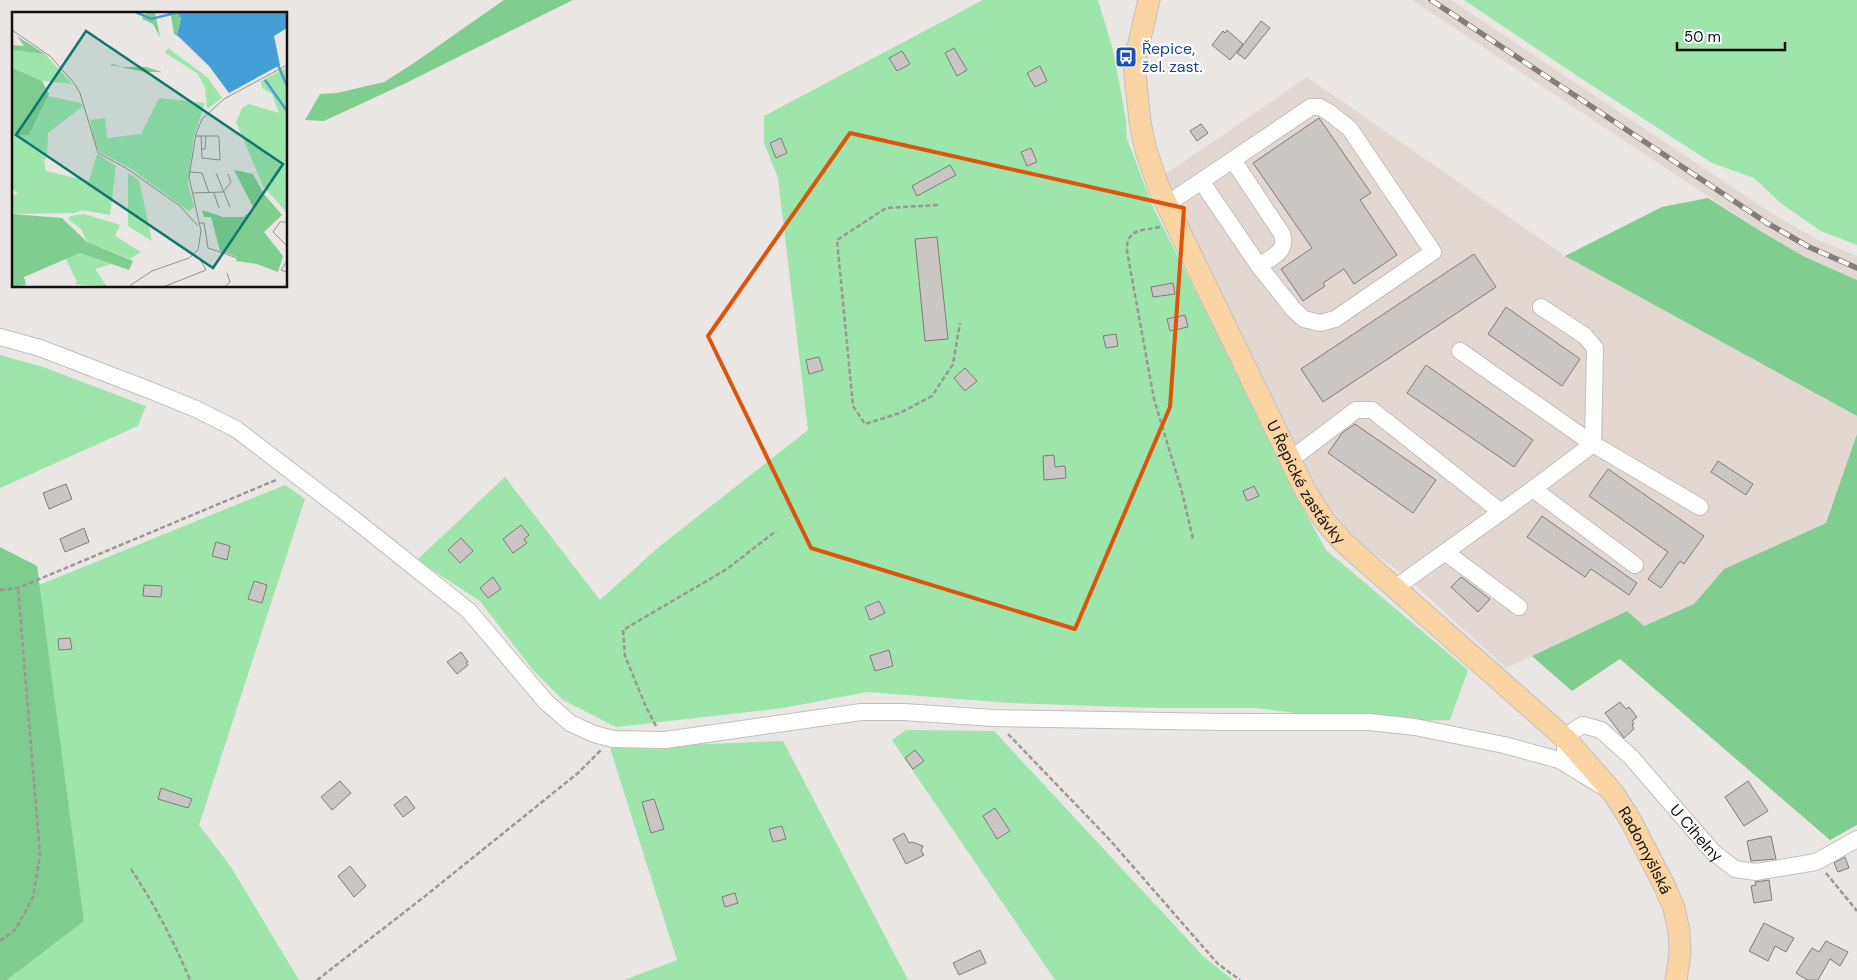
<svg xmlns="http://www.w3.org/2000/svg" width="1857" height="980" font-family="'DM Sans',sans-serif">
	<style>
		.built { fill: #e3d8d1 }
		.green { fill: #9de5aa }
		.forest { fill: #7fce8f }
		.building { fill: #cac6c4; stroke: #7e7b78 }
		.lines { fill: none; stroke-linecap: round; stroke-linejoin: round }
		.minor-casing { stroke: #c2bebb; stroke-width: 18 }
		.major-casing { stroke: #c1c1c1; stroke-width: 23 }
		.path { stroke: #9a9795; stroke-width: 2.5; stroke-dasharray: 5 2.5; stroke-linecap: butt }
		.minor { stroke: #fff; stroke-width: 16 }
		.major { stroke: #fad4a3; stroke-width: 21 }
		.rail-casing { stroke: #817e7c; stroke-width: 5.5 }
		.rail { stroke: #fff; stroke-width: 4; stroke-dasharray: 11; stroke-linecap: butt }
		.marked { fill: none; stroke: #dd550c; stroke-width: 4; stroke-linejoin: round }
		.labels { text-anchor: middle; stroke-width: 4.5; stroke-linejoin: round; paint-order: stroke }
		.transit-label { font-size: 16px; fill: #164399; stroke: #fff; text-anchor: start }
		.street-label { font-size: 16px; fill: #121110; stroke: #fff }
		.inset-river { fill: none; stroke: #449fd7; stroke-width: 2.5 }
		.inset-road { fill: none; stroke: #94918f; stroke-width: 1 }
		.view { fill: #0f766e; fill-opacity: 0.15; stroke: #0f766e; stroke-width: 2.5 }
		.inset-edge { fill: none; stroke: #121110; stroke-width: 2.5 }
	</style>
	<rect width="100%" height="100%" fill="#eae6e3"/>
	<!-- built -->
	<path class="built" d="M1412,0H1451L1773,214L1814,238L1857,256V280L1805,257L1762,232Z
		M1307,77L1565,256L1857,416V434L1826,523L1724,569L1694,604L1644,626L1626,611L1506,668L1405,576L1354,538L1320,494L1163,176Z"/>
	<!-- green -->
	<path class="green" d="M983,0H1098L1113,50L1126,120L1127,139L1153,207L1252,403L1292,488L1326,550L1468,670L1450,720L1369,722L1255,708H1156L1011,703L867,692L783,708L616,727L563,700L532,669L480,601L417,560L505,477L600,600L660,546L808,430L778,178L764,143V116Z
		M1464,0H1857V245L1821,231L1783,205L1754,178L1712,163L1579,77Z
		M0,355L43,367L146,406L138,426L0,488Z
		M285,485L305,499L199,825L231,867L299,980H7L84,921L39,585Z
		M906,730L994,731L1203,956L1233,980H1055L892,740Z
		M783,741L908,980H624L677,960L610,748Z"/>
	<!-- forest -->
	<path class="forest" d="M504,0H573L406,83L324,121L305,120L320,94L337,93L384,82L411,65Z
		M1708,198L1762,232L1805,257L1857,280V416L1565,256L1662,207Z
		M1857,434V825L1830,840L1620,659L1572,691L1532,656L1627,611L1644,626L1694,604L1724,569L1826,523Z
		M0,547L37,566L84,921L7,980H0Z"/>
	<!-- building -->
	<path class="building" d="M1261,21L1270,28L1245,59L1237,53Z
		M1227,30L1243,44L1230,60L1212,45L1223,31L1225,33Z
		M954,48L967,70L957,76L945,53Z
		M902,51L910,64L897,71L889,58Z
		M1040,66L1047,81L1035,87L1027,73Z
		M1319,118L1371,193L1360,200L1397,255L1354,284L1344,269L1323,283L1325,286L1303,301L1281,269L1312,248L1253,163Z
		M1201,124L1208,133L1197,141L1190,131Z
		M781,138L787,153L776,158L770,143Z
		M1031,148L1037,162L1027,166L1021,152Z
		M950,165L956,175L917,196L912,186Z
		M937,237L948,339L925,341L915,239Z
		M1474,254L1496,287L1323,402L1301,369Z
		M1173,283L1175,294L1153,297L1151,287Z
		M1506,307L1580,359L1562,386L1488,334Z
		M1185,315L1188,327L1170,331L1167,319Z
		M1116,334L1118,346L1106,348L1103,336Z
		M819,357L823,370L809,374L806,360Z
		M1426,365L1533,440L1514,467L1407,393Z
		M965,368L977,381L965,391L954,378Z
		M1355,424L1436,480L1413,513L1328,453L1342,433Z
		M1054,455L1055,467L1065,466L1066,478L1044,480L1043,456Z
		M1718,461L1753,484L1746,495L1711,472Z
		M1608,469L1704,536L1684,564L1680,561L1661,588L1648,579L1668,552L1589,496Z
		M66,484L72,499L49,509L43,493Z
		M1254,486L1259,496L1247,501L1243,491Z
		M1542,516L1637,583L1629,595L1591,569L1585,577L1527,537Z
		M521,525L529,535L524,539L527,543L513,553L503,539Z
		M84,528L89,542L65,552L60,539Z
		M461,538L473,551L460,563L448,550Z
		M216,542L230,546L227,560L212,556Z
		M493,577L501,589L488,598L480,588Z
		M1461,577L1490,599L1478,612L1451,587Z
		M254,581L267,585L262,603L248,599Z
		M144,585L162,586L161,597L143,596Z
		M879,601L885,613L870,620L865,607Z
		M70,638L72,649L59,650L58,639Z
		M889,650L893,666L875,671L870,656Z
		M461,652L468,662L466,663L468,665L457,674L447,662Z
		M1620,702L1626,709L1629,707L1637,717L1632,721L1634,724L1632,725L1634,729L1624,738L1605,713Z
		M915,750L924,761L913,769L905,758Z
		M340,781L351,793L332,810L321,797Z
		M1748,781L1768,811L1744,826L1725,797Z
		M161,788L192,799L188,808L158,799Z
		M406,796L415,808L403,817L394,805Z
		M654,799L664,829L651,833L642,802Z
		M995,808L1010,831L997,839L983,816Z
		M782,826L786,839L773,842L769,829Z
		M904,833L909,843L912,842L923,846L921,851L924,855L906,864L893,839Z
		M1771,836L1776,859L1751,861L1747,841Z
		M1845,857L1849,868L1838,872L1834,863Z
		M350,866L366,886L354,897L338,876Z
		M1769,880L1772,900L1754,903L1751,886L1756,885L1755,882Z
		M735,893L738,903L725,907L722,897Z
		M1764,923L1794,938L1786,952L1775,946L1768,961L1749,951Z
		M1826,941L1848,952L1840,966L1830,959L1818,980H1807L1796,973L1812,948L1819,952Z
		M980,950L986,963L959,975L953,963Z"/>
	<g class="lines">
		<!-- minor casing -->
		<g class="minor-casing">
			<g id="minor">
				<path d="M1233,160L1282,234C1288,252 1272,257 1259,266"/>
				<path d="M1167,204L1311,107H1320L1330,113L1350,129L1433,252L1335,319L1320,323L1304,319L1294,310L1259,266L1201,181"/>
				<path d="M0,337L40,348L152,391L196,409L236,429L355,520L469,611L546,702L570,723L594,734L613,739L665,740L861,712H904L993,718L1225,722H1369L1415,727L1504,745L1559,760L1602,786"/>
				<path d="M1460,351L1593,444L1700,507"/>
				<path d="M1290,460L1356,410H1372L1501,512"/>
				<path d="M1533,489L1635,565"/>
				<path d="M1445,552L1519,607"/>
				<path d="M1395,588L1533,489L1593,444L1595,348L1585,336L1541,307"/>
				<path id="s1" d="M1565,750C1566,736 1571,731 1583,725L1601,730L1631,757L1713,852L1735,869L1756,872L1816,862L1857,839"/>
			</g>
		</g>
		<!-- major casing -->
		<g class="major-casing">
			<g id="major">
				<path id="s2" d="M1149,0L1134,64L1140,122L1146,151L1159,188L1176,224L1306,492L1325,521L1343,542L1566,739L1614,794L1631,821L1664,885L1674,908L1679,931L1680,953L1676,980"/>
			</g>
		</g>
		<!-- path -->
		<path class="path" d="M938,205L886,208L837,240L853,406L865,424L900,413L932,396L953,364L960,323
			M1160,227C1142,231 1126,228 1127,251L1154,399L1182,492L1193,539
			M0,590L18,588L276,480
			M656,726L646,707L625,656L623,630L727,569L776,531
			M1008,734L1109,839L1218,964L1240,980
			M131,869C154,904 174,941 190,980
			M1826,873L1857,911
			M0,941L16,929L33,897L40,855L18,588
			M317,980L424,897L578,773L601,750"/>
		<!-- minor -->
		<use href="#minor" class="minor"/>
		<!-- major -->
		<use href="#major" class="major"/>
		<!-- rail casing -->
		<g class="rail-casing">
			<path id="rail" d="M1431,0L1767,223L1809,247L1857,268"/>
		</g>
		<!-- rail -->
		<use href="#rail" class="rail"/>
	</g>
	<!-- marked area -->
	<path class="marked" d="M850,133L1184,208L1170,407L1075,629L811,548L708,336Z"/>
	<!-- icons -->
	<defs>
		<g id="bus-square" transform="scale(1.125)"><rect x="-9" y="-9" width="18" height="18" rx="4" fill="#1a4fb4" stroke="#fff"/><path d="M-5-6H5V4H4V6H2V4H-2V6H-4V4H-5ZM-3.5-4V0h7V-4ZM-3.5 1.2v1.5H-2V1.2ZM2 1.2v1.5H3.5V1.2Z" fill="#fff"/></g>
	</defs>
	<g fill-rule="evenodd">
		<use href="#bus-square" x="1126" y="57"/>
	</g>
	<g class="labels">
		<!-- transit labels -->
		<g class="transit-label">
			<text x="1142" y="54">Řepice,<tspan x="1142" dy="18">žel. zast.</tspan></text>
		</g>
		<!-- street labels -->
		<g class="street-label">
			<text dy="6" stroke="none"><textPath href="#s2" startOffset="522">U Řepické zastávky</textPath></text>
			<text dy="6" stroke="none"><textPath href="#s1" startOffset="192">U Cihelny</textPath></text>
			<text dy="6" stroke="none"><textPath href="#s2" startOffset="1028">Radomyšlská</textPath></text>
		</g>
	</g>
	<!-- overview -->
	<g transform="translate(12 12)">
		<rect width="275" height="275" fill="#eae6e3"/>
		<path d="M156,36L195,65L210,86L195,97L193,75L185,61L153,41ZM0,38L33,42L60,72L30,69L7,61L0,56ZM275,55L274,59L275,201L251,174L224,110L230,96L237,92L267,101L260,82L250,76L249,69ZM36,84L69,91L71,94L36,121L35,145L32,148L34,159L77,169L85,142L104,154L98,203L70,198L63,201L0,202V184L6,182L0,176V124L17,123ZM147,86L193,91L182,124L176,172L182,195L177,199L116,155L87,140L82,128L78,108L93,106L95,126L129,122ZM116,161L127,168L140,229L116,214ZM72,202L108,213L103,224L129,240L118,247L75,230L69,217L56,207L58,204ZM68,241L99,252L83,257L95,275L62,272L65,270L54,247Z" fill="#9de5aa"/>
		<path d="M135,0H143L148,25L141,12L130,7ZM146,0H165L169,4L165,23L168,26L162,22L159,4L156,1ZM5,24L33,42L0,38V33L12,34ZM101,52L109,55H134L150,60H133L98,53ZM0,56L30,69L37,82L17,123L0,124ZM222,158L241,162L252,182L270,203L252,220L271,244L266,260L245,252L224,249L225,245L208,239L199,205H192L190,198L211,205H231L242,197ZM0,202L50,206L75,230L121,249L117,258L68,241L12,265L14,273L0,275Z" fill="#7fce8f"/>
		<path d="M165,0H274L275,16L262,24L268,53L217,81L197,54L165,23L169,6Z" fill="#449fd7"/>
		<path class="inset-river" d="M124,0L139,7L167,0M266,53L275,74M253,68L275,99"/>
		<path class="inset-road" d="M0,18L38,44L62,71L68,81L86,141L114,156L168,194L186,214M183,124H206L207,125L208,148L190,146L189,124M189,137H193L194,124M178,160L190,161L197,181M204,161L218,195M181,181L211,180L219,170L216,162M202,181L207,196M275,210H268L261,220L275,234M187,211H192L196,236L225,246M275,249L269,258L275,260M116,275L140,259L177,246L186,238L189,219L177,165L184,122L190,107L212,87L275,53M151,275L194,258L189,249M212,275L218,270L215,261"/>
		<path class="view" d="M74,19L271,152L201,256L4,123Z"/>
		<rect width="275" height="275" class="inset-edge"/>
	</g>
	<!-- scale -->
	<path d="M1677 42v8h108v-8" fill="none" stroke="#121110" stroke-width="2.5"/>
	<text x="1684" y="42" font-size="15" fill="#121110" stroke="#ffffff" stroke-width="4" paint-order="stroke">50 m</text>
</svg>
